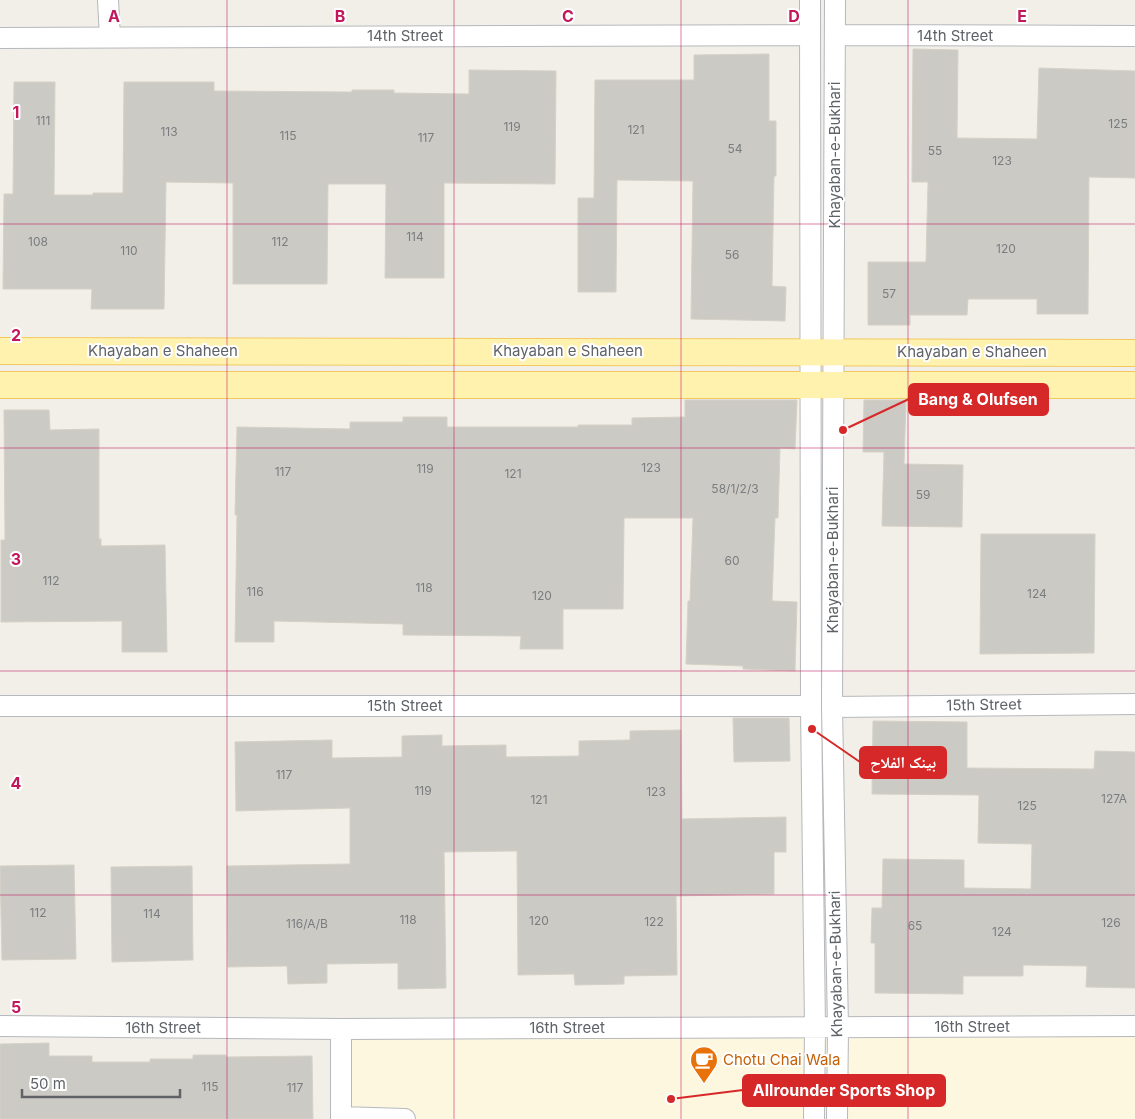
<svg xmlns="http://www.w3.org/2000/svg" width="1135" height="1119" font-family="Inter,'Noto Naskh Arabic',sans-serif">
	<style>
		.commercial { fill: #fef7e0 }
		.building { fill: #cccac5; stroke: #d6d1c6 }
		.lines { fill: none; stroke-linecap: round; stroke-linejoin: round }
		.minor-casing { stroke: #b5b8bc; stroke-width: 22 }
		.major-casing { stroke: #f2c960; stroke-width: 28 }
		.minor { stroke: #fff; stroke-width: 20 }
		.major { stroke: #fff2af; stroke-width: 26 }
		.grid { fill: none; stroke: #c2185b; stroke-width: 1; stroke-opacity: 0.55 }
		.labels { text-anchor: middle; stroke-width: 4; stroke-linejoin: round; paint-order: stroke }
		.number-label { font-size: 12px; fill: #7a7d7f }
		.street-label { font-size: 15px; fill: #5f6368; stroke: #fff }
		.food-label { font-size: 15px; fill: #c56008; stroke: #fff; text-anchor: start }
		.grid-label { font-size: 16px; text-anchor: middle; font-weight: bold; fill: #c2185b; stroke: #fff; stroke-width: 4; stroke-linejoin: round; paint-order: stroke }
		.leader { fill: none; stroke: #d62828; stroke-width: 2 }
		.callout-dot { fill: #d62828; stroke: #fff; stroke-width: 2 }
		.callout { fill: #d62828; stroke: #d62828; stroke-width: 2 }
		.callout-label { font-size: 16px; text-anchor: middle; font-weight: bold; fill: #fff }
	</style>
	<rect width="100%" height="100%" fill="#f1efe8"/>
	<!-- commercial -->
	<path class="commercial" d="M1135,1036V1119H350L351,1038Z"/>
	<!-- building -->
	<path class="building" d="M913,49L958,50L957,138L1037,139L1039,68L1135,71V178L1089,177L1088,314H1037V299H968L967,315H910V325H868V262H926L928,182H912Z
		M769,54V121H776V176H774L772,286L786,287L785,321L691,319L693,181L617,180L616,292H578V198H594L595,80H694V55Z
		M469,70L556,71L555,184L444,183V278H385L386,184H328L327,284H233V183L166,182L164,309H91L92,289H3L4,194H13L14,82H55L54,195H93V193H123L124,82H214V91L352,92V90H394V93L469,94Z
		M685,400H797L795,449L780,448L778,518H775L772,601L797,602L795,671L743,669V666L686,664L688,601H690L693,518H624L623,609H563V649H520L521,636L403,635V624L274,621V642H235L237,515H235L237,427L350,429V422H403V417H447V427H578V425H632V418L685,417Z
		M864,400H906L904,464L963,465L962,527L882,526L884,452H863Z
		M4,410H49L50,430L99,429V539H101V546L165,545L167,652H122V621L1,622V540H5Z
		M981,534H1095L1094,653L980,654Z
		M733,718H789L790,761L734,762Z
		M873,721L967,722V768L1094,769L1095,751L1135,752V988L1086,987L1087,966L1023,965V976H963V994L875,993V943H871L872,908H882L883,859L964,860V888L1031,889L1032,844L978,843L979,795L872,794Z
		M681,730L682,819L786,817V852H774V894L676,896L677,975L624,976V984L575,985L574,974L518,975L517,851L444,852L446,988L398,989V963L327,964V983L288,984L287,966L228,967L227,866L350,864V808L236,811L235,742L332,740V758L402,757V736L442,735V746L506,745V757L579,756V741L630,740V731Z
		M74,865L76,959L2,960L0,866Z
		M192,866L193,960L112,962L111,867Z
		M49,1043V1056H92V1062H150V1059H193V1055H226V1057L312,1056L313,1119H0V1044Z"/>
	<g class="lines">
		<!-- minor casing -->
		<g class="minor-casing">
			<path id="minor" d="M108,0L110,37
				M810,0L811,706L815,1028L814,1119
				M835,0L832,707L838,1028L837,1119
				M835,35L1135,36
				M0,38L810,35
				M0,706H811
				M832,707L1135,704
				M0,1026L341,1029L1135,1026
				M341,1117L405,1119
				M341,1119V1029"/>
		</g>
		<!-- major casing -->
		<g class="major-casing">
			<path id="major" d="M0,351L1135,353
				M0,385H1135"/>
		</g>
		<!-- minor -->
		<use href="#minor" class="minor"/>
		<!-- major -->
		<use href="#major" class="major"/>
	</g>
	<!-- grid -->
	<path class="grid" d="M227,0V1119M454,0V1119M681,0V1119M908,0V1119M0,224H1135M0,448H1135M0,671H1135M0,895H1135"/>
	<!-- icons -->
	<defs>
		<g id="cafe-pin" transform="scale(1.4375)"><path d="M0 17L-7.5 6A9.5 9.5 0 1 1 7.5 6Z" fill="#e8710a" stroke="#fff"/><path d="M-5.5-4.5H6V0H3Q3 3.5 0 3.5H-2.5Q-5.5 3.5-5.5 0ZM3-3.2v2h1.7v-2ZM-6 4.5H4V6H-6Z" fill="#fff"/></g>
	</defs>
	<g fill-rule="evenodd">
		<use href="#cafe-pin" x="704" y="1060"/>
	</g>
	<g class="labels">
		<!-- number labels -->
		<g class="number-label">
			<text x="43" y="125">111</text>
			<text x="1118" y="128">125</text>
			<text x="512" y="131">119</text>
			<text x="636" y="134">121</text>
			<text x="169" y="136">113</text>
			<text x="288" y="140">115</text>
			<text x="426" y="142">117</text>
			<text x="735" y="153">54</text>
			<text x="935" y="155">55</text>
			<text x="1002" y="165">123</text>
			<text x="415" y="241">114</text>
			<text x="38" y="246">108</text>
			<text x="280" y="246">112</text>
			<text x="1006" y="253">120</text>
			<text x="129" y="255">110</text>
			<text x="732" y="259">56</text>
			<text x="889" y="298">57</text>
			<text x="651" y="472">123</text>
			<text x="425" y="473">119</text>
			<text x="283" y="476">117</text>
			<text x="513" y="478">121</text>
			<text x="735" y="493">58/1/2/3</text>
			<text x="923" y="499">59</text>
			<text x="732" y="565">60</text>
			<text x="51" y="585">112</text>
			<text x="424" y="592">118</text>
			<text x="255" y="596">116</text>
			<text x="1037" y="598">124</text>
			<text x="542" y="600">120</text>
			<text x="284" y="779">117</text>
			<text x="423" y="795">119</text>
			<text x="656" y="796">123</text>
			<text x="1114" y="803">127A</text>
			<text x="539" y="804">121</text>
			<text x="1027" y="810">125</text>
			<text x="38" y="917">112</text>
			<text x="152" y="918">114</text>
			<text x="408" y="924">118</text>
			<text x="539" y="925">120</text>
			<text x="654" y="926">122</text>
			<text x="1111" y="927">126</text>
			<text x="307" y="928">116/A/B</text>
			<text x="915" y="930">65</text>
			<text x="1002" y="936">124</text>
			<text x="210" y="1091">115</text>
			<text x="295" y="1092">117</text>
		</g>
		<!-- street labels -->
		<g class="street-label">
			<text x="405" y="41">14th Street</text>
			<text x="955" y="41">14th Street</text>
			<text transform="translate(835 155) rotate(-90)" y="5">Khayaban-e-Bukhari</text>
			<text x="163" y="356">Khayaban e Shaheen</text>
			<text x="568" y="356">Khayaban e Shaheen</text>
			<text x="972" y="357">Khayaban e Shaheen</text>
			<text transform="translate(833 560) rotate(-90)" y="5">Khayaban-e-Bukhari</text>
			<text transform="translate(984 705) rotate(-1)" y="5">15th Street</text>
			<text x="405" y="711">15th Street</text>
			<text transform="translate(836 964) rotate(-91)" y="5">Khayaban-e-Bukhari</text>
			<text x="972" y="1032">16th Street</text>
			<text x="163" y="1033">16th Street</text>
			<text x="567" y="1033">16th Street</text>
		</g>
		<!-- food labels -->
		<g class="food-label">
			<text x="723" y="1065">Chotu Chai Wala</text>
		</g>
	</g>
	<g class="grid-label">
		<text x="114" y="22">A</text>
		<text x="340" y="22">B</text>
		<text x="568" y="22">C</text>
		<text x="794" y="22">D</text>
		<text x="1022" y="22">E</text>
		<text x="16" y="118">1</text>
		<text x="16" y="341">2</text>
		<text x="16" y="565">3</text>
		<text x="16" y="789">4</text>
		<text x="16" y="1013">5</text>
	</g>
	<!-- callouts -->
	<path class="leader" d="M843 430L909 399M812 729L860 762M671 1099L743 1090"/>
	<g class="callout-dot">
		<circle cx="843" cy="430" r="5"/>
		<circle cx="812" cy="729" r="5"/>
		<circle cx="671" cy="1099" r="5"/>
	</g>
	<g class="callout">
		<rect x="909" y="384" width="139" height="31" rx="5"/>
		<rect x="860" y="747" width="86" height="31" rx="5"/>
		<rect x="743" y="1075" width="202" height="31" rx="5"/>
	</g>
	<g class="callout-label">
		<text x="978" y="405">Bang &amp; Olufsen</text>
		<text x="903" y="768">بینک الفلاح</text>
		<text x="844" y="1096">Allrounder Sports Shop</text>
	</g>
	<!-- scale -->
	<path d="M22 1089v8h158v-8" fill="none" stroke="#5f6368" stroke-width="2.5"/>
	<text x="30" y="1089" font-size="15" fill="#5f6368" stroke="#ffffff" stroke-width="4" paint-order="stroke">50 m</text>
</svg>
